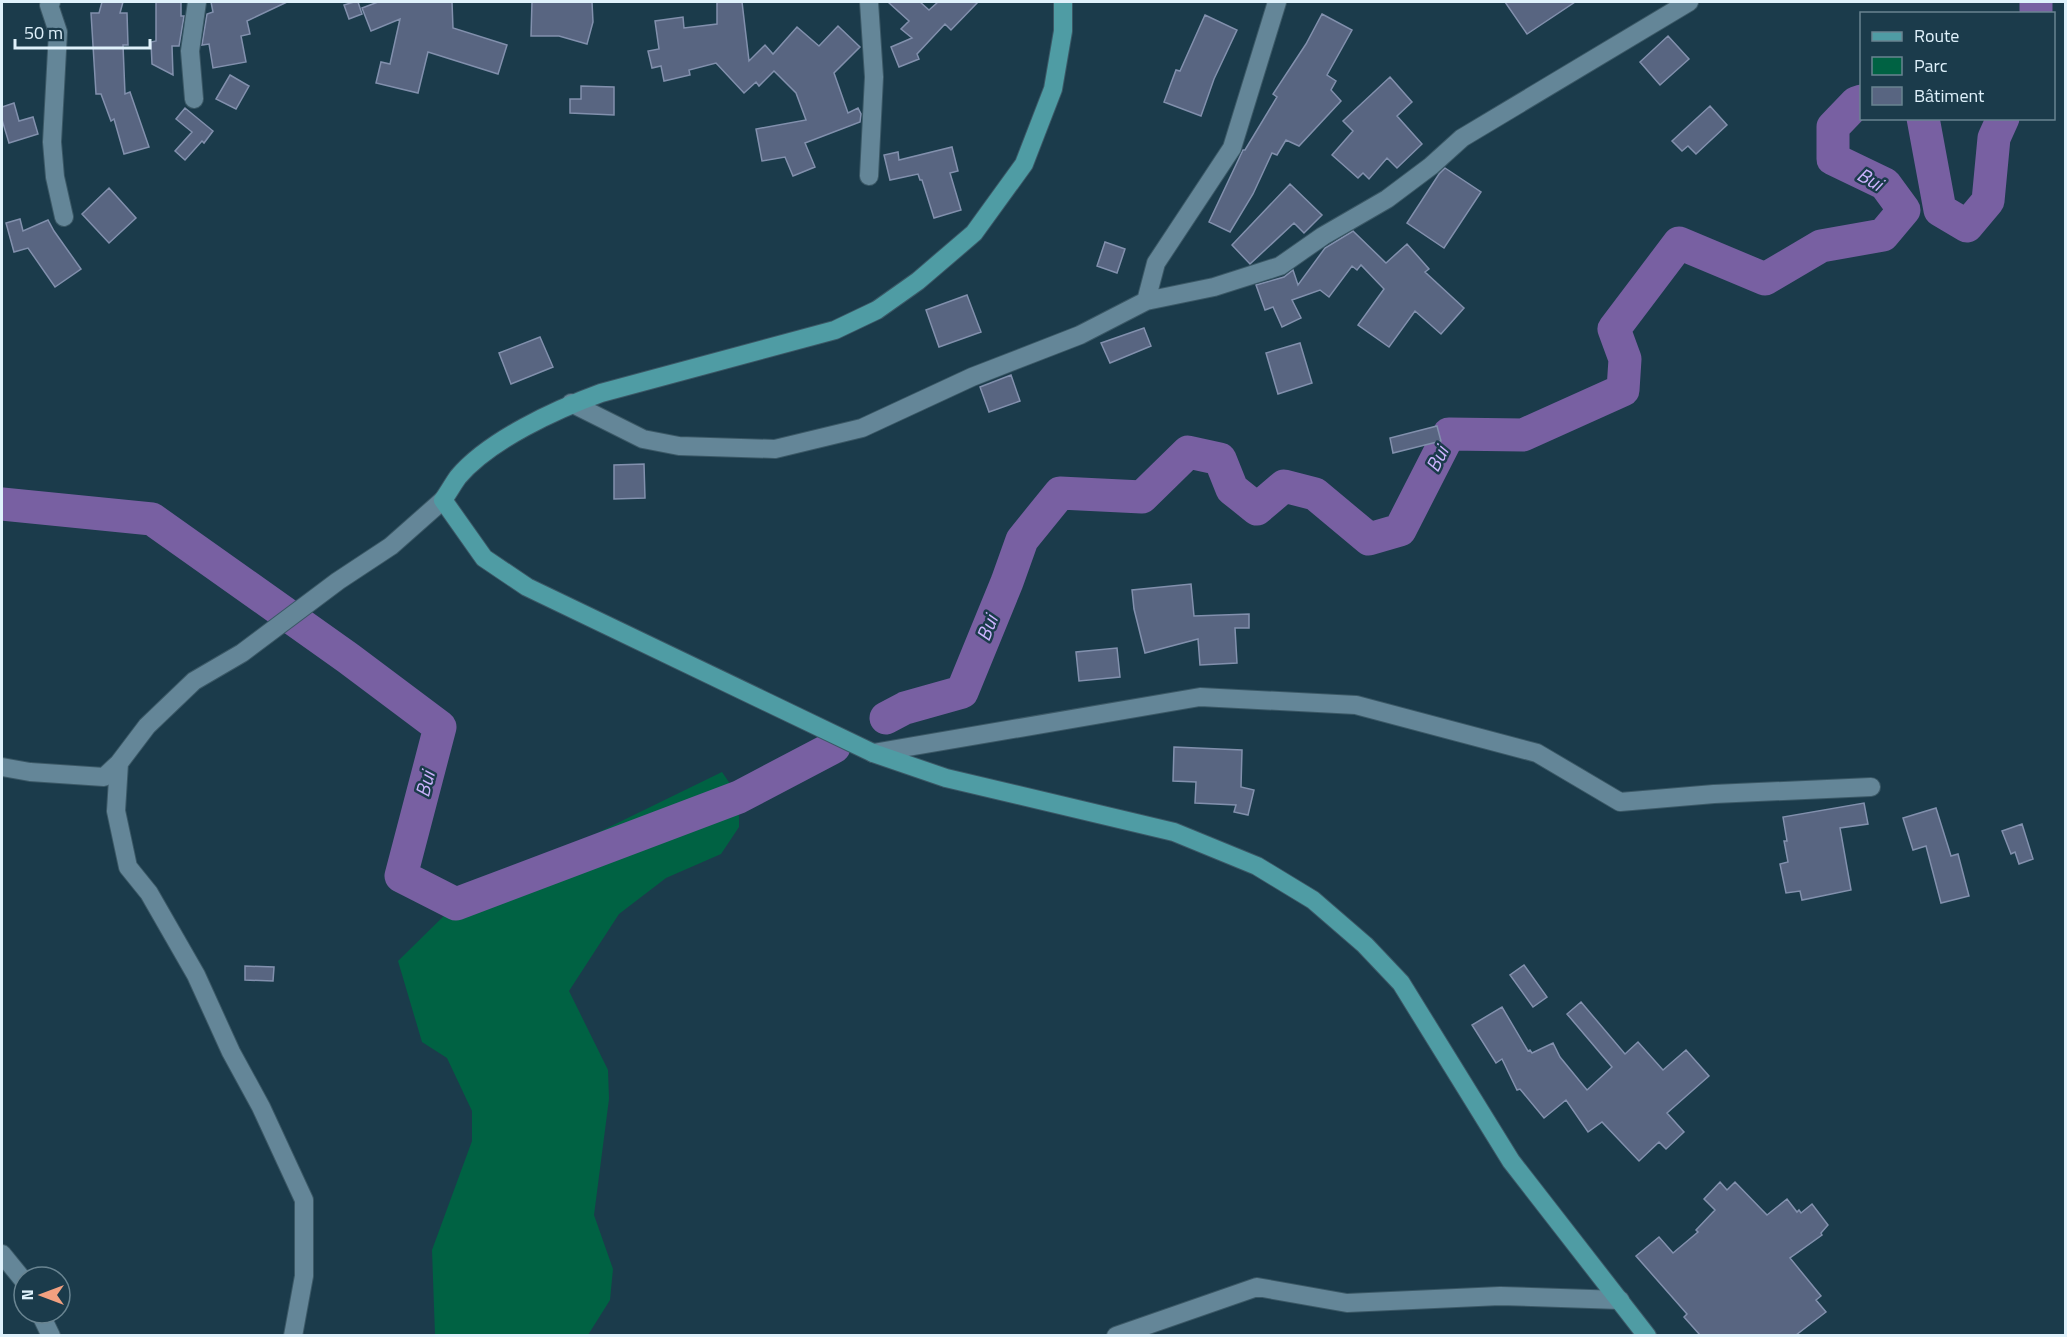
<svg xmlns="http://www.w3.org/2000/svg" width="2067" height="1337" font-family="'Titillium Web',sans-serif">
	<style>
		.green { fill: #006243 }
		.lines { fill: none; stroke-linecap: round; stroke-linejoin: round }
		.river { stroke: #7860a2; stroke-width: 33 }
		.building { fill: #586581; stroke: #8290ad; stroke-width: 1.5 }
		.minor-casing { stroke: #3b5866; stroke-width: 20 }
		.major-casing { stroke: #3b5866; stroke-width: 20 }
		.minor { stroke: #648698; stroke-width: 18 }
		.major { stroke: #4f9ca4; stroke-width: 18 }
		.labels { text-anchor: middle; stroke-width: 5; stroke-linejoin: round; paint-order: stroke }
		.water-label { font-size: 20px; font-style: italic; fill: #ccb3fd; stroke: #1b3b4b }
	</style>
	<rect width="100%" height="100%" fill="#1b3b4b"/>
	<!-- green -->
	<path class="green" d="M722,772L739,797V827L721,854L666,878L619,914L569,991L608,1070L609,1099L594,1215L613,1269L610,1300L588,1335H435L432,1250L472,1141V1111L447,1058L422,1042L398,961L456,904L538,888L599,832Z"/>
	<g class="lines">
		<!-- river -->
		<path class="river" d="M2036,14V2
			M1923,118L1940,210L1967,226L1988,201L1994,138L2003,118
			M2,504L152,519L348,658L440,727L401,876L456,904L739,797L834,747
			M886,718L905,708L962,692L1007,582L1022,540L1060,493L1142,497L1188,452L1220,459L1232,489L1257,509L1284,486L1315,494L1369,539L1400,530L1449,434L1523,435L1623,390L1625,359L1614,329L1679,243L1765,279L1821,246L1883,235L1904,210L1885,184L1833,159V127L1856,103L1862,101"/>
	</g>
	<!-- building -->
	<path class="building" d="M102,2H123L120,13H127L128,45H123L125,94L130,92L149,147L124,154L114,119L111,121L101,94H96L91,13H99Z
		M156,2H181V16H184L179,46H172L173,75L152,64L151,42L156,41Z
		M211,2H287L247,21L250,34L241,36L246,62L213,68L209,44L202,45L207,14L213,12Z
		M354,2H358L362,14L349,19L344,5Z
		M378,2H452L453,28L507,45L498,74L428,52L418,93L376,83L381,62L390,64L400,19L371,31L362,8Z
		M532,2H592L593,22L587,44L559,36H531Z
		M717,2H742L749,61L765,45L773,54L797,27L819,46L838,26L860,47L834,73L848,113L858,108L861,114L860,122L805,143L815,167L793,176L785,157L762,161L756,129L806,120L796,93L774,71L759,86L756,82L744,93L716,63L689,70L690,75L664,81L661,66L652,68L648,51L659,49L655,21L683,17L684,28L717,24Z
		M888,2H920L929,10L938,2H978L951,30L945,24L917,54L919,59L899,67L891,47L912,38L901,29L909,21Z
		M1505,2H1575L1527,34Z
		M1322,14L1352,30L1327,75L1336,81L1331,90L1341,101L1299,146L1286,140L1277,155L1272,153L1253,194L1230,232L1209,222L1243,150H1245L1277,97L1273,94L1306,44Z
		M1205,15L1237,30L1214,79L1201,116L1164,102L1176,70L1180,71Z
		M1668,36L1689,59L1660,85L1640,62Z
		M230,75L249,86L236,109L216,99Z
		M1390,77L1412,102L1397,116L1422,144L1397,168L1387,158L1369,179L1363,173L1358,178L1332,155L1353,131L1343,121Z
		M581,86L614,87V115L570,113V99H581Z
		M14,103L19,121L33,117L38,134L9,143L2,120V107Z
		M1710,106L1727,125L1696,154L1688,146L1682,151L1672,141Z
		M185,108L213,131L204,143L202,141L185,160L175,151L192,132L176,119Z
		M952,147L958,171L950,173L961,210L934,218L922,180H920L918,174L890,180L884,155L898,152L899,160Z
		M1445,168L1481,192L1444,248L1407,223L1439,174Z
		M1290,184L1322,215L1304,233L1294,223L1250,264L1232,245Z
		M109,188L136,218L109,243L82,214Z
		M20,219L23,231L48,220L54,231L81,269L55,287L28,248L14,252L6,223Z
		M1353,231L1386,263L1407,244L1429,269L1425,272L1464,308L1441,334L1415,311L1389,347L1358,325L1384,289L1361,265L1357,270L1352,266L1329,297L1320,290L1292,300L1301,318L1282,327L1273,307L1265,310L1256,285L1284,277L1293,270L1298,285L1325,248Z
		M1105,242L1125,249L1117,273L1097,266Z
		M967,295L981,332L939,347L926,310Z
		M1144,328L1151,346L1110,363L1101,343Z
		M540,337L553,367L511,384L499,353Z
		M1300,343L1312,383L1278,394L1266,353Z
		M1011,375L1020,401L989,412L980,387Z
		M1437,426L1441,441L1393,453L1390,438Z
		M644,464L645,498L614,499V465Z
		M1191,584L1194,616L1249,614V628H1235L1237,663L1200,665L1198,639L1145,653L1134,609L1132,590Z
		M1117,648L1120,677L1079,681L1076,652Z
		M1174,747L1242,750L1241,787L1254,790L1248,815L1234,812L1236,805L1195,803L1196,782L1173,781Z
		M1864,803L1868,824L1840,828L1851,890L1802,900L1800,891L1786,893L1780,864L1788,862L1784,841H1787L1783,817Z
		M1936,808L1951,856L1958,854L1969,896L1941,903L1926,846L1913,850L1903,818Z
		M2022,824L2033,859L2019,864L2015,852L2011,854L2002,831Z
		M1524,965L1547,997L1533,1007L1510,975Z
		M245,966L274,967L273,981L245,980Z
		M1581,1002L1625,1054L1638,1042L1663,1070L1686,1050L1709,1076L1667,1113L1684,1132L1666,1149L1659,1142L1639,1161L1602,1122L1588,1132L1566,1100L1544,1118L1520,1089L1517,1090L1502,1059L1496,1063L1472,1025L1502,1007L1528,1051L1530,1050L1532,1053L1553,1043L1560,1057L1587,1090L1612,1067L1567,1014Z
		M1720,1182L1727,1190L1735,1182L1767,1215L1787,1199L1797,1212L1799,1210L1801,1213L1812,1204L1828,1225L1821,1233L1822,1235L1790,1258L1821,1296L1816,1300L1826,1312L1796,1335H1700L1684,1317L1687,1314L1636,1256L1659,1237L1673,1253L1698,1232L1696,1230L1715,1210L1704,1199Z"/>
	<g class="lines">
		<!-- minor casing -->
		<g class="minor-casing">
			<path id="minor" d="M51,2L49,5L58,32L52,142L55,177L64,217
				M194,99L190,51L197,2
				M869,176L874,77L869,2
				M1146,301L1214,287L1280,266L1323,236L1387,199L1431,166L1462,138L1689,2
				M571,403L643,439L679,446L775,449L862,428L972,377L1080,335L1146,301L1156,263L1232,148L1277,2
				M873,753L1200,697L1356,705L1537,753L1620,802L1714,794L1871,787
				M119,763L116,811L128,867L149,893L196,975L231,1052L261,1107L304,1200V1276L293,1336
				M2,767L30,772L104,777L119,763L147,726L194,681L242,653L338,581L391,546L443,500
				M2,1254L24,1281
				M40,1313L51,1336
				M1116,1336L1257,1287L1347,1303L1500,1296L1620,1300"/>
		</g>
		<!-- major casing -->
		<g class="major-casing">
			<path id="major" d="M1063,2V31L1053,89L1024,164L974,233L918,281L877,310L835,330L601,393C557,409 489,440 458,477C453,484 448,493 443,500L484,558L527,587L873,753L946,778L1174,832L1257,866L1313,900L1365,945L1401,983L1511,1161L1647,1336"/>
		</g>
		<!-- minor -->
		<use href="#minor" class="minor"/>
		<!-- major -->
		<use href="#major" class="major"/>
	</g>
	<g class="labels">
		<!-- water labels -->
		<g class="water-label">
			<text transform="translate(1870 179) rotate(30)" y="7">Bui</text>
			<text transform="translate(1437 459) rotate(-63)" y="7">Bui</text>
			<text transform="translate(987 628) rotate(-68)" y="7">Bui</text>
			<text transform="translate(425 784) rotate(-75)" y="7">Bui</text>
		</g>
	</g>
	<!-- border -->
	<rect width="2067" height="1337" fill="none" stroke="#dff1fb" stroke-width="6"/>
	<!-- legend -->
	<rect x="1860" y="12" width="195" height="108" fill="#1b3b4b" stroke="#698491" stroke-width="1.5"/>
	<rect x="1872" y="32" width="30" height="9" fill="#4f9ca4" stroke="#698491" stroke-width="1.5"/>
	<text x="1914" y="42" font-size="18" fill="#dff1fb">Route</text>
	<rect x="1872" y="57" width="30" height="18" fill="#006243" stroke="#698491" stroke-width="1.5"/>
	<text x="1914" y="72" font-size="18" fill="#dff1fb">Parc</text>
	<rect x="1872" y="87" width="30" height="18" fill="#586581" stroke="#698491" stroke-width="1.5"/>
	<text x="1914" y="102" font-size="18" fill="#dff1fb">Bâtiment</text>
	<!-- north arrow -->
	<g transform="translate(42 1295) rotate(270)"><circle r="28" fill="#1b3b4b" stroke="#698491" stroke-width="1.5"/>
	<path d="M0-4.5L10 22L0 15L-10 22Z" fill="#f2a080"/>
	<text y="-9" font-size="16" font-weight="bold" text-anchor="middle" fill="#dff1fb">N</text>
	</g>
	<!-- scale -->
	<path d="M15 39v9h135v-9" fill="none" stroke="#dff1fb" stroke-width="3"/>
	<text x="24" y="39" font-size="18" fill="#dff1fb" stroke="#1b3b4b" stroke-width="4.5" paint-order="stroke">50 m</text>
</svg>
